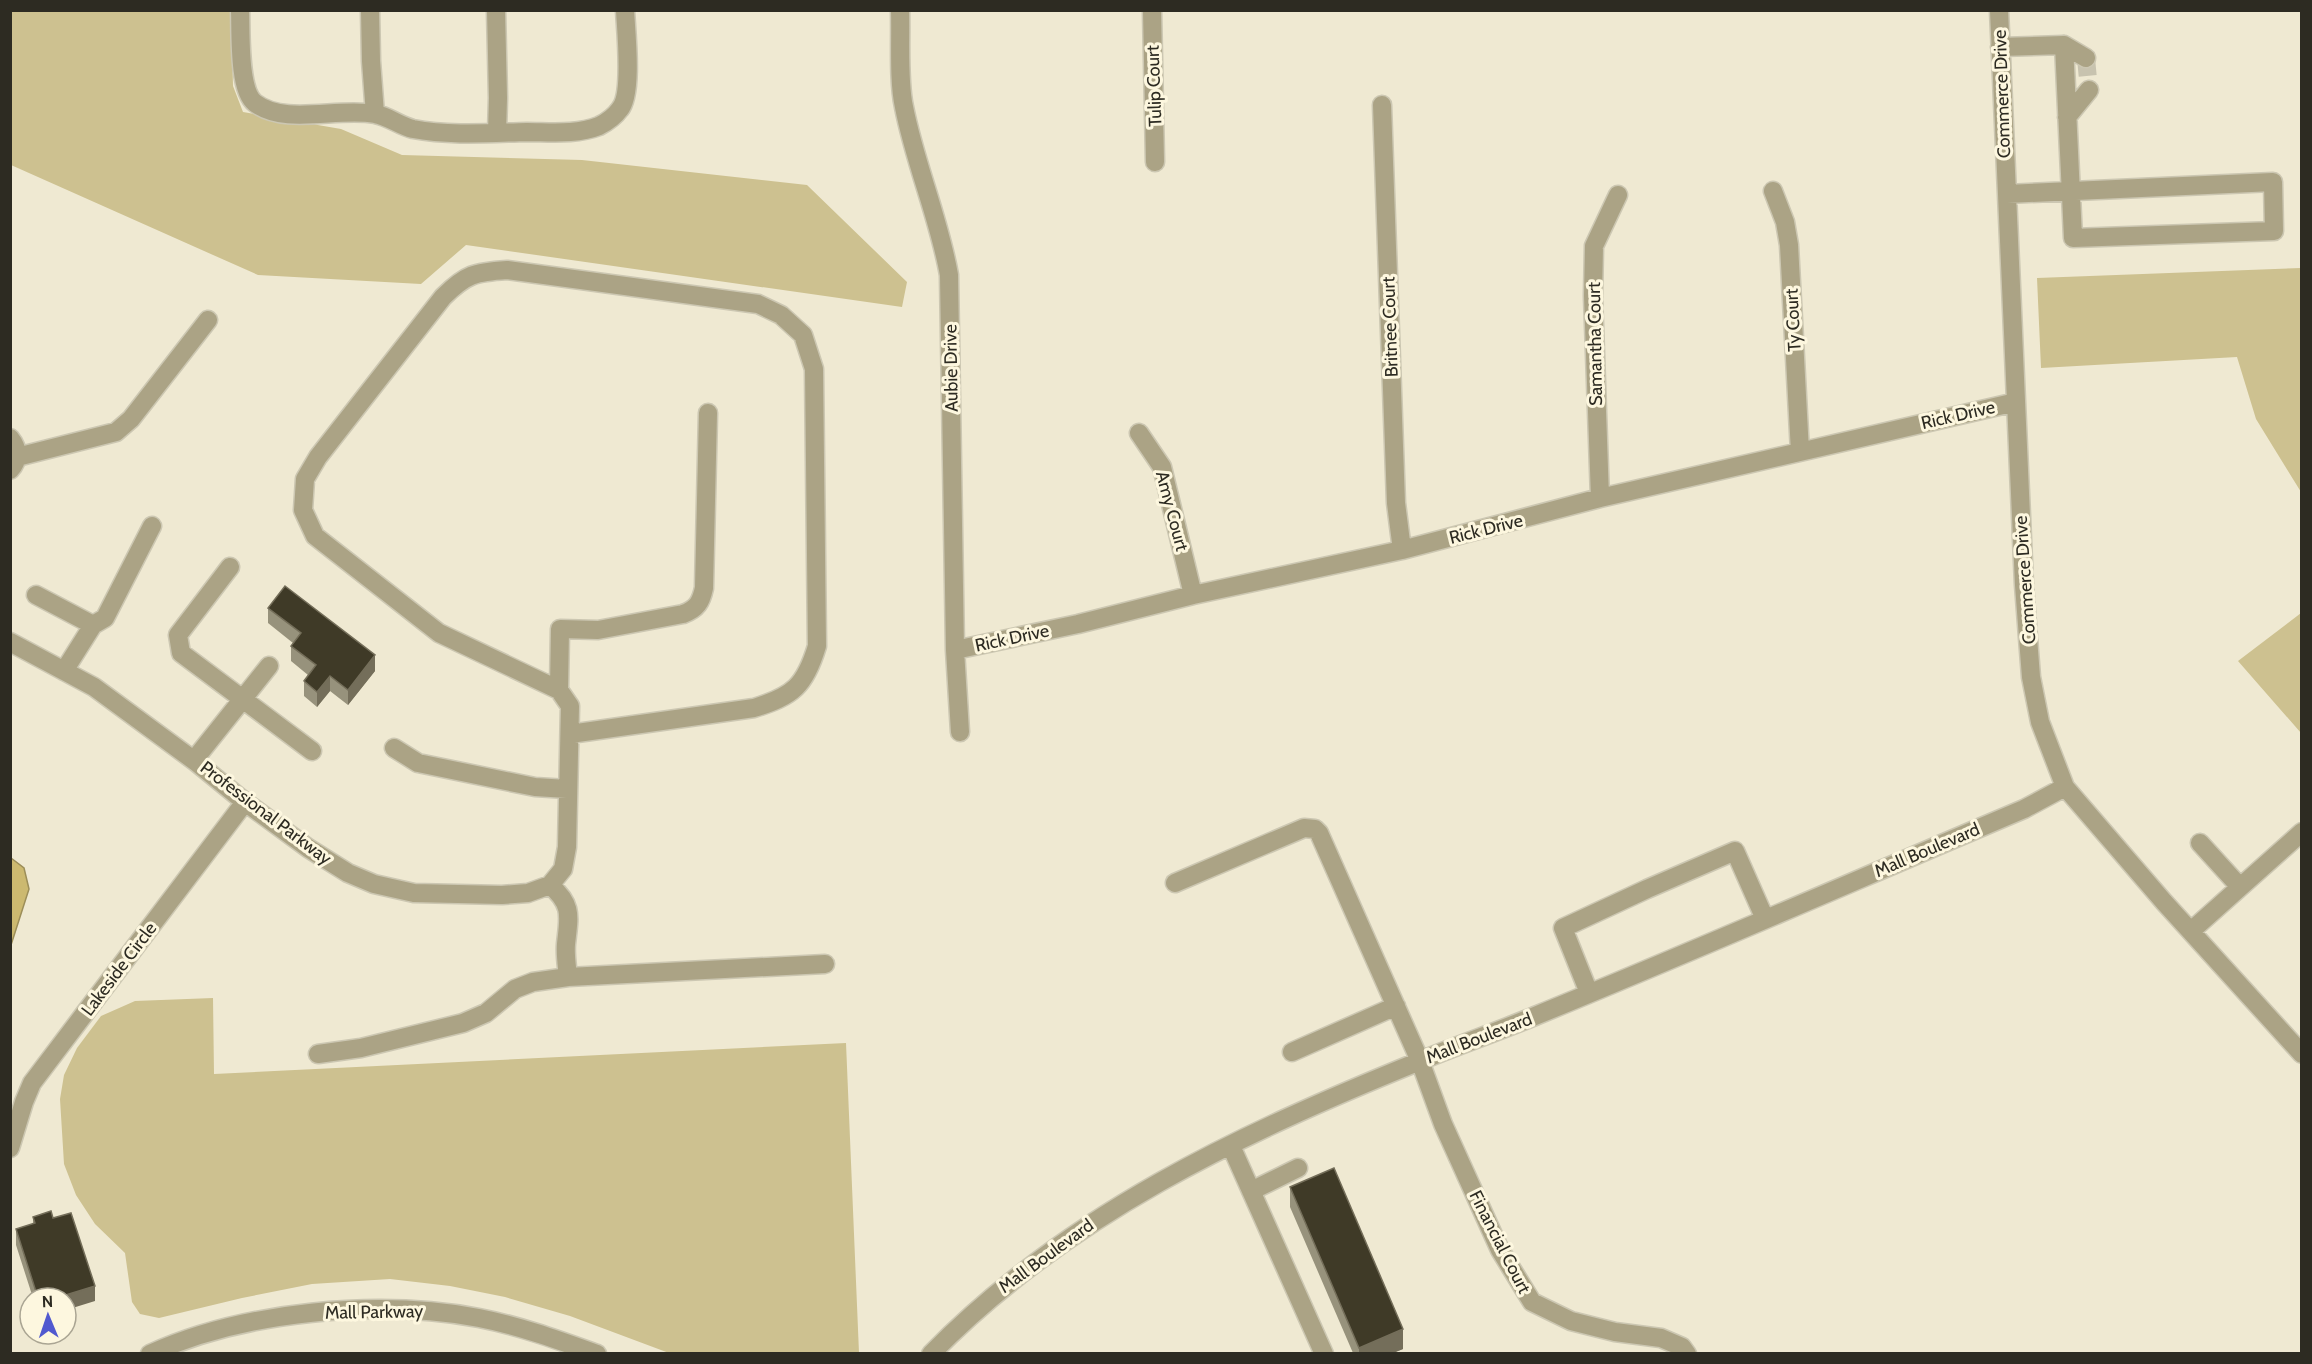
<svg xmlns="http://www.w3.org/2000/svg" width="2312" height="1364" font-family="Cabin,sans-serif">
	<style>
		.green { fill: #cdc190 }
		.water { fill: #ccb970; stroke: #9c8e59; stroke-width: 1.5 }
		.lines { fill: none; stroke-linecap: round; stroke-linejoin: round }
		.minor-tunnel { stroke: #c8c3af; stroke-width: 18; stroke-dasharray: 18 9; stroke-linecap: butt }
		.minor-casing { stroke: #ccc7b2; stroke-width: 21 }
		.minor { stroke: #aba385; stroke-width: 18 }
		.wall { fill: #97927c }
		.shaded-wall { fill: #746e5a }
		.building { fill: #3f3a27; stroke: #746e5a; stroke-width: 1.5 }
		.labels { text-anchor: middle; stroke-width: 6; stroke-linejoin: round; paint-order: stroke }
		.street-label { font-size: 18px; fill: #2d2b22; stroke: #fdf7df }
	</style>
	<rect width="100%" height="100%" fill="#efe9d2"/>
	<!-- green -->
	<path class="green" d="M11,11H231L233,86L243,112L341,129L402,155L582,160L807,185L907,282L902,307L466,245L421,284L258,275L11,165Z
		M2301,268V514V492L2256,419L2237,357L2041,368L2037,278Z
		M2301,613V733L2238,661Z
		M213,998L214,1074L846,1043L859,1353H669L570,1316L505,1297L450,1286L390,1279L312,1284L242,1298L159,1318L140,1314L132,1302L125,1253L95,1224L76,1195L64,1164L60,1099L64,1075L77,1048L101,1016L135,1001Z"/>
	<!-- water -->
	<path class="water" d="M11,858L24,868L29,889L11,945Z"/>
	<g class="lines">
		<!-- minor-tunnel -->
		<path class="minor-tunnel" d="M2086,58L2089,90"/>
		<!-- minor casing -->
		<g class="minor-casing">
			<path id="minor" d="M240,10C241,31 238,90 255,103C285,126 338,107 375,114C388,116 400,126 413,129C450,136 489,133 527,132C550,132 576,135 599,126C607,122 615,116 620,109C633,94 626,31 625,10
				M370,10L371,61L375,114
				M496,10L498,98L497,133
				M900,10C901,39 898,80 904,107C915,164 939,218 949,275L955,650L960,732
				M1152,10L1155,162
				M1999,10L2024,585L2031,677L2040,722L2065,787L2164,902L2302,1054
				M2064,45L2086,58
				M2000,47L2064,45L2073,238L2274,231L2273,182L2007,194
				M1382,105L1396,503L1402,550
				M2067,117L2089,90
				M1773,191L1785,222L1789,245L1800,452
				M1139,433L1162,467L1193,595
				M10,438C19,449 19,460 10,470
				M17,457L116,432L131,419L208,320
				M1600,498L1593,296L1594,246L1618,195
				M230,567L178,635L181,653L312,751
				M36,595L93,625
				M10,642L94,687L196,762L245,802L308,848L348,873L374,884L414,893L502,895L528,893L550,885
				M955,650L1078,624L1193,595L1402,550L1600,498L2016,402
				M64,671L93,625L105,618L152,526
				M559,690L560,629L598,630L683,614C697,609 701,602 704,588L708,413
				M394,748L418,763L535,787L567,789
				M194,760L269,666
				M2200,843L2240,887
				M1175,883L1304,828L1315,829L1319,833L1420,1061L1443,1124L1500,1250L1532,1302L1571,1321L1615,1332L1661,1338L1682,1347L1687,1354
				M550,885L563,869L567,847L570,706L559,690L439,633L315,536L303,510L305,479L318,457L443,297C466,274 475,272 507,270L758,304L781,315L803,335L814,369L817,646C805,686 793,696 754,708L570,734
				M550,885C573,905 569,916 566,944C565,955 567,966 568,977
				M2191,931L2302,832
				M1589,993L1563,928L1647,889L1735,851L1765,919
				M1292,1052L1396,1006
				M318,1054L361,1048L463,1023L486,1013L515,989L533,982L568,977L825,964
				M1231,1146L1324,1354
				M10,1148L24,1102L32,1083L245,802
				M1251,1191L1298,1168
				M150,1354C244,1311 378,1299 479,1318C520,1326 558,1340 597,1354
				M931,1354C1068,1214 1240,1134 1420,1061C1458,1045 1497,1032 1535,1016C1699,949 1861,878 2024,809L2065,787"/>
		</g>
		<!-- minor -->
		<use href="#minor" class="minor"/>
	</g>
	<!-- wall -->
	<path class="wall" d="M268,608L375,671L348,705L330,691L317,707L304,696V681L308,675L291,661V646L293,643L268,623Z
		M1290,1187L1403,1349L1393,1353H1353L1290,1207Z
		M33,1217L95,1301L66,1298H33L16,1245V1229L33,1224Z"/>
	<!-- shaded-wall -->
	<path class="shaded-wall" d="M375,655V671L348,705V690Z
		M330,676V691L317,707V692Z
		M95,1286V1301L66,1310V1298H56Z
		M1403,1329V1349L1393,1353H1359V1348Z"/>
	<!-- building -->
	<path class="building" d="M285,586L375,655L348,690L330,676L317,692L304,681L316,665L291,646L301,633L268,608Z
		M1334,1168L1403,1329L1359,1348L1290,1187Z
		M51,1211L53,1218L71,1213L95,1286L56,1298H38L16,1229L35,1223L33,1217Z"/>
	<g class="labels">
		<!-- street labels -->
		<g class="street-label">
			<text transform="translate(1154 86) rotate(-92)" y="6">Tulip Court</text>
			<text transform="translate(2002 94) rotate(-92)" y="6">Commerce Drive</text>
			<text transform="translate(1793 320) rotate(-93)" y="6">Ty Court</text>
			<text transform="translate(1390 327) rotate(-92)" y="6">Britnee Court</text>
			<text transform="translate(1595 344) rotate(-91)" y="6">Samantha Court</text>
			<text transform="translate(951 368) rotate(-91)" y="6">Aubie Drive</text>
			<text transform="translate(1958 415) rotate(-13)" y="6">Rick Drive</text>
			<text transform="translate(1172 511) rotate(75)" y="6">Amy Court</text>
			<text transform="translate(1486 529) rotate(-14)" y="6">Rick Drive</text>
			<text transform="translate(2025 580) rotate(-94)" y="6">Commerce Drive</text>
			<text transform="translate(1012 638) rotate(-12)" y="6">Rick Drive</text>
			<text transform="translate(266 813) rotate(37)" y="6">Professional Parkway</text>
			<text transform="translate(1927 850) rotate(-23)" y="6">Mall Boulevard</text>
			<text transform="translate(119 969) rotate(-53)" y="6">Lakeside Circle</text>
			<text transform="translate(1479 1038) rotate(-21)" y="6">Mall Boulevard</text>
			<text transform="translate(1500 1242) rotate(63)" y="6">Financial Court</text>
			<text transform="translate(1046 1256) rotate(-36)" y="6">Mall Boulevard</text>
			<text transform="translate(374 1312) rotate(-1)" y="6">Mall Parkway</text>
		</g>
	</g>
	<!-- border -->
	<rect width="2312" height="1364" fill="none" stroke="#2d2b22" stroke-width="24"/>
	<!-- north arrow -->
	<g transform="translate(48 1316) rotate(358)"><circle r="28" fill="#fdf7df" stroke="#aaa593" stroke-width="1.5"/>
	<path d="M0-4.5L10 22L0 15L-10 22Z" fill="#5159cf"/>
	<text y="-9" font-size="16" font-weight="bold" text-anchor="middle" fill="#2d2b22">N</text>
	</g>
</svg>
